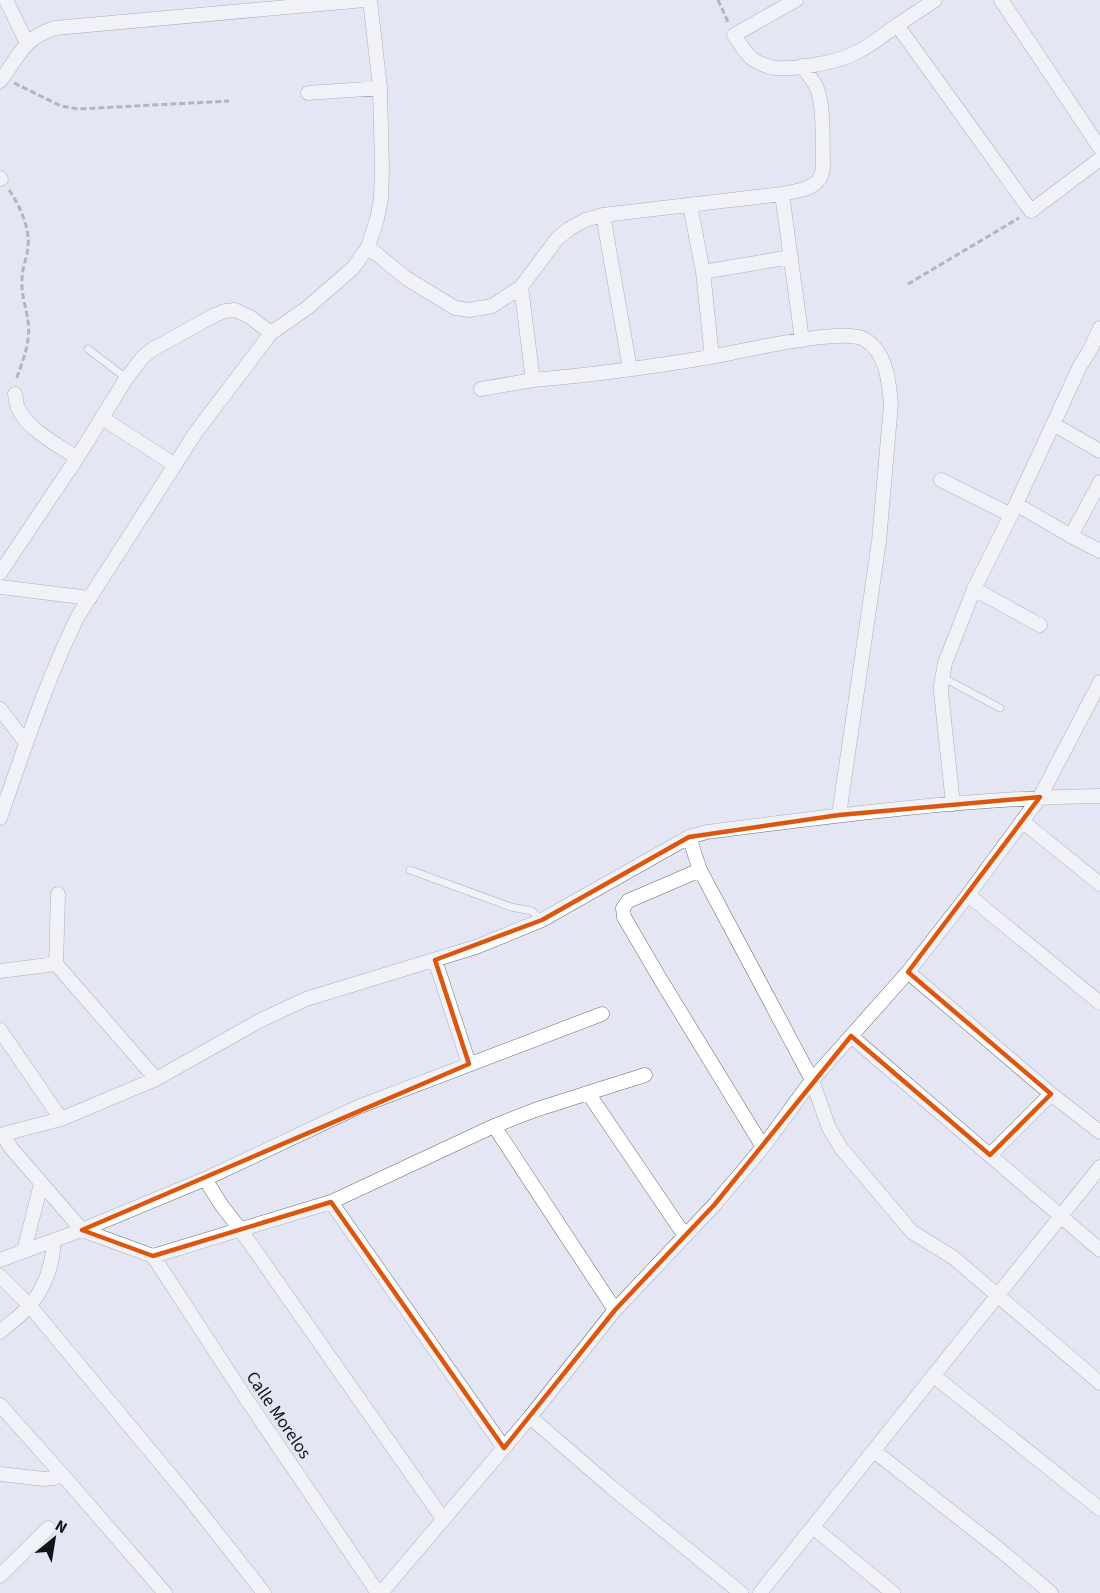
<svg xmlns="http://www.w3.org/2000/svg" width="1100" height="1593" font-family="'Source Sans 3',sans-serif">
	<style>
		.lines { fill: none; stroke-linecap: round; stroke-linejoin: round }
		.lane-casing { stroke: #696b75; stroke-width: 8 }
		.street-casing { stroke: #696b75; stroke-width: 15 }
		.path { stroke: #75777f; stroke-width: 3; stroke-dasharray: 6 3; stroke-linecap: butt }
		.lane { stroke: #fff; stroke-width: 7 }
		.street { stroke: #fff; stroke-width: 14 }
		.marked { fill: none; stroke: #dd560d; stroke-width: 4.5; stroke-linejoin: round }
		.labels { text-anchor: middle; stroke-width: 4.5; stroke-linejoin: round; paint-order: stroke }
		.street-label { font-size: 18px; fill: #131418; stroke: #e4e7f3 }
	</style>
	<rect width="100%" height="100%" fill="#e4e7f3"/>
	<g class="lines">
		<!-- lane casing -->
		<g class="lane-casing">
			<path id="lane" d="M88,349L126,378
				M942,677L1000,708
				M410,870L511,907L532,911L542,920"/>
		</g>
		<!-- street casing -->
		<g class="street-casing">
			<path id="street" d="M6,0L27,43
				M796,0L734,35C740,43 745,54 754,60C760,64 769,67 776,68C793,70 838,62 853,54C869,47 882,36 896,26C909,17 922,9 935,0
				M1001,0L1100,148
				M897,25L1031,211L1100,159
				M0,81C19,57 23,38 55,28L365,0
				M308,93L380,88
				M0,178L1,179
				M782,194L802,340
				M690,205L703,272L712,357
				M603,215L630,369
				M368,247L406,278L455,308L469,310L492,306L521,287L557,239L569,229L585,220L603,215L782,194C794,191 813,190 820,178C822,175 822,171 823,168C822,145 825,106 816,86C812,79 807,73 802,66
				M703,272L791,257
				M521,287L533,380C592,375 651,367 710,357C740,352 841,327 864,339C886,351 889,381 891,404L879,541L839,815
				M481,389L533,380
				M15,394C16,398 16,404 18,408C29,431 57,444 77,458
				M102,418L175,465
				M1053,424L1100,451
				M941,480L1011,515
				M1016,504L1071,536L1100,551
				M1071,536L1100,482
				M0,573L77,458L126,379L142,358L153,349L213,316L225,311L235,310L250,317L271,333
				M0,587L90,598
				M974,589L1040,625
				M0,709L26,743
				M953,804L941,692V685L945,663L974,589L1011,515L1080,366L1090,350L1100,328
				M0,818C24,750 46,681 78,616L196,432L271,333L307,308L353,268L368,247L377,219L381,198L382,168L380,88L370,0
				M1022,821L1100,884
				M689,837L700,870L812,1080L829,1128L841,1148L912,1232L954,1258L1100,1383
				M700,870L628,901L623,908L624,917L659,977L763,1147
				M58,894L56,964L156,1079
				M968,895L1100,1003
				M435,960L469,1064
				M0,971L56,964
				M908,972L1051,1094L1100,1132
				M0,1030L61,1119
				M851,1036L1100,1250
				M588,1093L645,1075
				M494,1126L615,1310
				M0,1135L61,1119L156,1079L261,1020L306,999L476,947L542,920L689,837L707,832C838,815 968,798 1100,796
				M3,1135L11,1148L82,1230L153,1256L331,1202L494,1126L535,1110L588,1093L685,1236
				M990,1155L1051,1094
				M205,1179L222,1206L240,1229L443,1519
				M331,1202L504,1448
				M24,1251L41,1184
				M153,1256L247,1400L378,1593
				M0,1260L82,1230L205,1179L358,1107L602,1014
				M0,1276L30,1306L186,1494L264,1593
				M0,1332C10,1323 21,1316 29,1306C45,1289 53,1263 54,1240
				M934,1376L1100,1509
				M0,1405L67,1480L165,1593
				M530,1417L611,1487L741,1593
				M874,1451L1000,1550L1051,1593
				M0,1474L44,1479L54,1478L60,1472
				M813,1527L893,1593
				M0,1576L48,1528
				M381,1593L530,1417L615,1310L715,1204L763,1147L812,1080L908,972L968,895L1040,797L1100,682
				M760,1593L1100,1167"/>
		</g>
		<!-- path -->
		<path class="path" d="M718,0L728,22
			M14,83L61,106L78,109L229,101
			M9,190C20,206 30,228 28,247C27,258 22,268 22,279C21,294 26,307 28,321C31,342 23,360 16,380
			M908,284L1019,218"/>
		<!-- lane -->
		<use href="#lane" class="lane"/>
		<!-- street -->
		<use href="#street" class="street"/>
	</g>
	<!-- marked area -->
	<path d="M0 0H1100V1593H0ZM1040,797L908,972L1051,1094L990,1155L851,1036L715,1204L615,1310L504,1448L331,1202L153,1256L82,1230L469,1064L435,960L542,920L689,837L839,815Z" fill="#e4e7f3" fill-opacity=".55" fill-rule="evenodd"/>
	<path class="marked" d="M1040,797L908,972L1051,1094L990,1155L851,1036L715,1204L615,1310L504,1448L331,1202L153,1256L82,1230L469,1064L435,960L542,920L689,837L839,815Z"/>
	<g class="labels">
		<!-- street labels -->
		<g class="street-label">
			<text transform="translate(279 1415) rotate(56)" y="6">Calle Morelos</text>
		</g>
	</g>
	<!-- north arrow -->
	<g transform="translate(54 1539) rotate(30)" stroke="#e4e7f3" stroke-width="4.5" paint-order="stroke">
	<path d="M0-4.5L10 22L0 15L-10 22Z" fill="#131418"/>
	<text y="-9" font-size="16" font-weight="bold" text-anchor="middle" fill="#131418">N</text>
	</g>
</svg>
